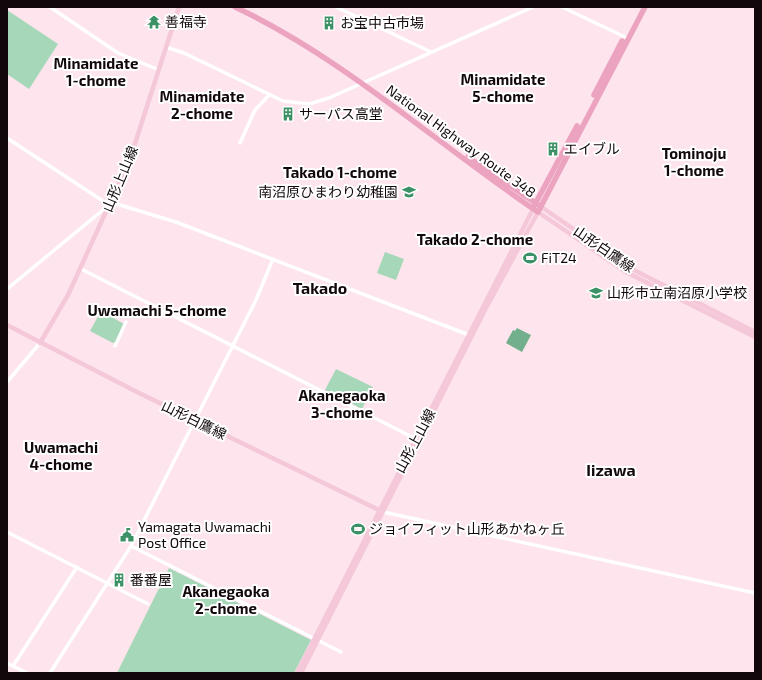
<svg xmlns="http://www.w3.org/2000/svg" width="762" height="680" font-family="'Exo 2','Noto Sans JP',sans-serif">
	<style>
		.green { fill: #a5d7b8 }
		.water { fill: #72af8c }
		.lines { fill: none; stroke-linecap: round; stroke-linejoin: round }
		.minor { stroke: #fff; stroke-width: 3.5 }
		.major { stroke: #f4c8d9; stroke-width: 4.5 }
		.highway { stroke: #eca3c0; stroke-width: 5.5 }
		.labels { text-anchor: middle; stroke-width: 4; stroke-linejoin: round; paint-order: stroke }
		.poi-label { font-size: 14px; fill: #12080c; stroke: #fff; text-anchor: start }
		.street-label { font-size: 14px; fill: #12080c; stroke: #fff }
		.neighbourhood-label { font-size: 15px; font-weight: bold; fill: #12080c; stroke: #fff }
		.quarter-label { font-size: 16px; font-weight: bold; fill: #12080c; stroke: #fff }
	</style>
	<rect width="100%" height="100%" fill="#fde4ed"/>
	<!-- green -->
	<path class="green" d="M7,10L58,44L29,89L7,74Z
		M385,252L404,259L396,280L377,273Z
		M101,311L124,324L116,342L113,343L90,331Z
		M336,369L373,387L362,409L325,390Z
		M169,568L311,640L294,673H117Z"/>
	<!-- water -->
	<path class="water" d="M517,328L531,335L522,352L506,343L513,330L515,331Z"/>
	<g class="lines">
		<!-- minor -->
		<path class="minor" d="M50,7L118,53L159,70
			M336,7L431,52
			M562,7L625,37
			M166,47L184,53L283,101L309,104L329,98L533,7
			M7,138L109,205L7,289
			M240,143L255,110L269,95
			M110,202L176,222L469,335
			M81,269L416,439
			M115,346L126,322
			M7,382L40,343
			M383,512L755,593
			M7,532L148,604
			M131,546L341,652
			M7,663L27,673
			M13,666L77,567
			M50,673L131,546L256,300L273,259"/>
		<!-- major -->
		<path class="major" d="M540,206L630,268L755,332
			M7,325L137,392L381,511
			M40,343L68,295L130,159L179,7
			M297,673L533,209
			M301,673L485,310L538,212L626,272L755,337"/>
		<!-- highway -->
		<path class="highway" d="M235,7C345,59 437,144 538,212L645,7
			M594,95L622,41
			M468,157L540,206
			M534,206L577,126"/>
	</g>
	<!-- icons -->
	<defs>
		<g id="temple-bare" transform="scale(1.08)"><path d="M0-6L5-2H3V0L6.5 2.5H4V6H1.5V3h-3V6H-4V2.5H-6.5L-3 0V-2H-5Z" fill="#3c9266" stroke="#fff" stroke-width="2.5" paint-order="stroke"/></g>
		<g id="building-bare" transform="scale(1.08)"><path d="M-4-6H4V6H1V3H-1V6H-4ZM-2.5-4.3h1.7v1.8h-1.7ZM.8-4.3h1.7v1.8H.8ZM-2.5-1h1.7V.8h-1.7ZM.8-1h1.7V.8H.8Z" fill="#3c9266" stroke="#fff" stroke-width="2.5" paint-order="stroke"/></g>
		<g id="school-bare" transform="scale(1.08)"><path d="M0-5L7-2L0 1L-7-2ZM-4 1L0 2.5L4 1V4Q0 6-4 4Z" fill="#3c9266" stroke="#fff" stroke-width="2.5" paint-order="stroke"/></g>
		<g id="stadium-bare" transform="scale(1.08)"><path d="M0-5a6.5 5 0 1 0 0 10a6.5 5 0 1 0 0-10ZM-3.5-1.8h7v3.6h-7Z" fill="#3c9266" stroke="#fff" stroke-width="2.5" paint-order="stroke"/></g>
		<g id="civic-bare" transform="scale(1.08)"><path d="M-.6-6.5H3V-4.5H.6V-3L4-1V1h2V6H-6V1h2V-1L-.6-3ZM-1.2 2.5V6h2.4V2.5Z" fill="#3c9266" stroke="#fff" stroke-width="2.5" paint-order="stroke"/></g>
	</defs>
	<g fill-rule="evenodd">
		<use href="#temple-bare" x="154" y="22"/>
		<use href="#building-bare" x="329" y="23"/>
		<use href="#building-bare" x="288" y="114"/>
		<use href="#building-bare" x="553" y="149"/>
		<use href="#school-bare" x="409" y="192"/>
		<use href="#stadium-bare" x="530" y="258"/>
		<use href="#school-bare" x="596" y="293"/>
		<use href="#stadium-bare" x="358" y="529"/>
		<use href="#civic-bare" x="127" y="535"/>
		<use href="#building-bare" x="119" y="580"/>
	</g>
	<g class="labels">
		<!-- poi labels -->
		<g class="poi-label">
			<text x="165" y="27">善福寺</text>
			<text x="340" y="28">お宝中古市場</text>
			<text x="299" y="119">サーパス高堂</text>
			<text x="564" y="154">エイブル</text>
			<text x="398" y="197" text-anchor="end">南沼原ひまわり幼稚園</text>
			<text x="541" y="263">FiT24</text>
			<text x="607" y="298">山形市立南沼原小学校</text>
			<text x="138" y="532">Yamagata Uwamachi<tspan x="138" dy="16">Post Office</tspan></text>
			<text x="369" y="534">ジョイフィット山形あかねヶ丘</text>
			<text x="130" y="585">番番屋</text>
		</g>
		<!-- street labels -->
		<g class="street-label">
			<text transform="translate(461 141) rotate(36)" y="5">National Highway Route 348</text>
			<text transform="translate(120 179) rotate(-67)" y="5">山形上山線</text>
			<text transform="translate(604 249) rotate(34)" y="5">山形白鷹線</text>
			<text transform="translate(194 420) rotate(26)" y="5">山形白鷹線</text>
			<text transform="translate(415 441) rotate(-62)" y="5">山形上山線</text>
		</g>
		<!-- neighbourhood labels -->
		<g class="neighbourhood-label">
			<text x="96" y="69">Minamidate<tspan x="96" dy="17">1-chome</tspan></text>
			<text x="503" y="85">Minamidate<tspan x="503" dy="17">5-chome</tspan></text>
			<text x="202" y="102">Minamidate<tspan x="202" dy="17">2-chome</tspan></text>
			<text x="694" y="159">Tominoju<tspan x="694" dy="17">1-chome</tspan></text>
			<text x="340" y="178">Takado 1-chome</text>
			<text x="475" y="245">Takado 2-chome</text>
			<text x="157" y="316">Uwamachi 5-chome</text>
			<text x="342" y="401">Akanegaoka<tspan x="342" dy="17">3-chome</tspan></text>
			<text x="61" y="453">Uwamachi<tspan x="61" dy="17">4-chome</tspan></text>
			<text x="226" y="597">Akanegaoka<tspan x="226" dy="17">2-chome</tspan></text>
		</g>
		<!-- quarter labels -->
		<g class="quarter-label">
			<text x="320" y="294">Takado</text>
			<text x="611" y="476">Iizawa</text>
		</g>
	</g>
	<!-- border -->
	<rect width="762" height="680" fill="none" stroke="#12080c" stroke-width="16"/>
</svg>
